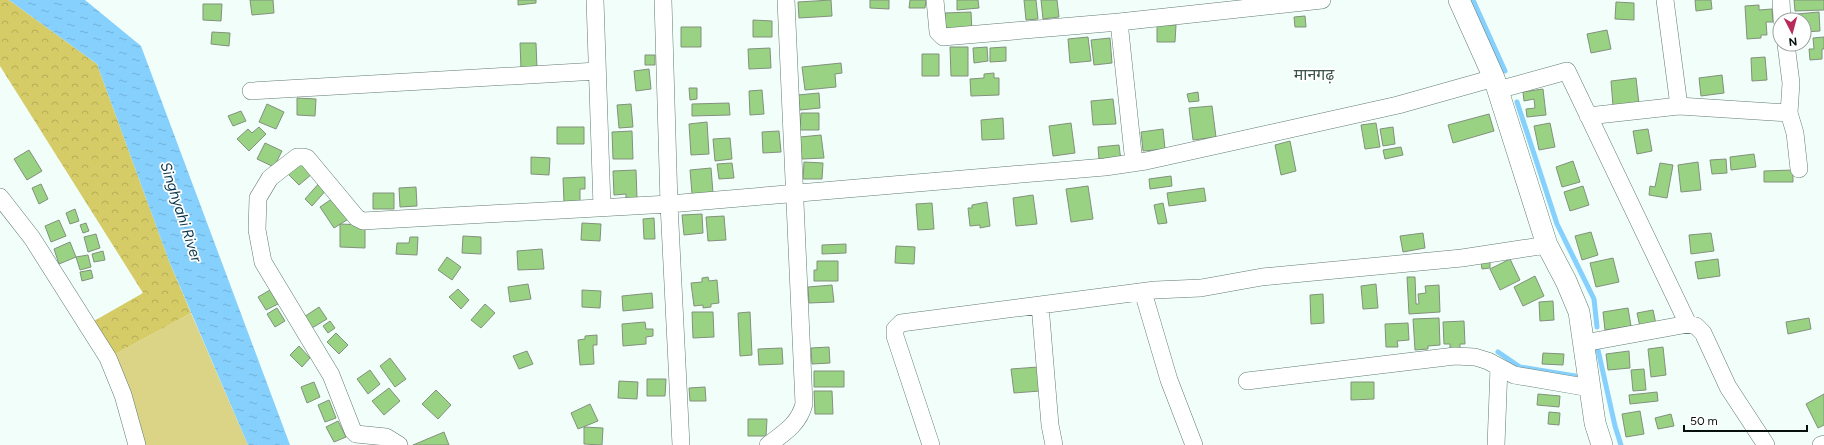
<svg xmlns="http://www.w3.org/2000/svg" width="1824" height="445" font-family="Figtree,'Noto Sans Devanagari',sans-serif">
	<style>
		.green { fill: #dbd486 }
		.forest { fill: url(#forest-crowns) }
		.water { fill: url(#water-ripples) }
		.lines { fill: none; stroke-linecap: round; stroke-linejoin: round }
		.stream { stroke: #85d0fd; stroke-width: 5 }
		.building { fill: #99d282; stroke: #82917d }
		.minor-casing { stroke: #617b71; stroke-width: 18 }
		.tertiary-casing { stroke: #617b71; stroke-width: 22 }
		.minor { stroke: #fff; stroke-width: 17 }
		.tertiary { stroke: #fff; stroke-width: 21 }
		.labels { text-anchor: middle; stroke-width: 3.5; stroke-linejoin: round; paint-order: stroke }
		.water-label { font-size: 15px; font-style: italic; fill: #0a364d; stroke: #fff }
		.quarter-label { font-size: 16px; fill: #3b534a; stroke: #fff }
	</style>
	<defs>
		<pattern id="forest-crowns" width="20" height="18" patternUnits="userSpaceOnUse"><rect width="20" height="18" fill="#d5cb67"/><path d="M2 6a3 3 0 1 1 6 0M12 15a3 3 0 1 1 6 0" fill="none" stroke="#b5ad58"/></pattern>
		<pattern id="water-ripples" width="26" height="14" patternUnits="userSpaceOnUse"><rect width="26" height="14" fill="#85d0fd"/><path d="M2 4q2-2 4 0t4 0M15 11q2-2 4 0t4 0" fill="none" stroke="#71b1d8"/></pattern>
	</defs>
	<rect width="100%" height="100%" fill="#f2fef9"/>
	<!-- green -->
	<path class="green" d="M191,313L248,445H137L108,358Z"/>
	<!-- forest -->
	<path class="forest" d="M0,0H9L97,64L169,261L191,313L108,358L87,325L143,293L0,66Z"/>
	<!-- water -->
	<path class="water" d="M9,0H85L141,46L290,445H248L169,261L97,64Z"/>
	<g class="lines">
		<!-- stream -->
		<path class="stream" d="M1473,0L1505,71
			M1517,102L1557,224L1594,299L1597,327
			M1598,350L1615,426L1621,445
			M1498,352L1520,367L1575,376"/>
	</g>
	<!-- building -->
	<path class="building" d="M250,0H273L274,13L252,15Z
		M518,0H536V3L518,5Z
		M831,0L832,16L799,18L798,2Z
		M870,0H889V9L870,8Z
		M910,0H926L925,8H909Z
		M957,0H978L979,8L957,10Z
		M1024,0H1036L1038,19L1026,20Z
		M1041,0H1057L1059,17L1043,19Z
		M1695,0H1711L1712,9L1696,11Z
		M1794,0H1824V10L1795,11Z
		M1616,2L1634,3V20L1615,19Z
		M203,4H222L221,21L203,20Z
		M1759,5V10L1772,9L1773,22H1766L1767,35H1761V38L1747,39L1745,6Z
		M971,12L972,32H945V13Z
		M1819,12L1820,31L1804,32V20H1797V14Z
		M1305,16L1306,27H1295L1294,17Z
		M753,20L772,21V37H753Z
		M1157,25H1176L1175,42H1157Z
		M681,27H701V47H681Z
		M1607,30L1611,49L1591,53L1587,34Z
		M212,32L230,33L229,46L211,44Z
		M1088,37L1091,61L1070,63L1068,39Z
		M1824,37V49H1822V59L1810,60L1809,49H1814L1813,38Z
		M1110,38L1112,63L1094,65L1091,40Z
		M520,43H536L537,68L521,69Z
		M950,47H968V76H951Z
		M987,47L988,61L974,63L973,48Z
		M1006,47V61L990,62V48Z
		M770,48L771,68L749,69L748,49Z
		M922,54H939V76H922Z
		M645,55H655V65H645Z
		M1765,57L1767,80L1752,81L1751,58Z
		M841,63L842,73L835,74L836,87L805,90L802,67Z
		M649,69L651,89L636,91L634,71Z
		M994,73V78H999V95L971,96L970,79L984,78V74Z
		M1722,75L1724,93L1701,96L1699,78Z
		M1636,78L1639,104L1613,106L1611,81Z
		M689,88H697V99L690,100Z
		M1543,89L1546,115L1527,117L1526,109L1535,108L1534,99L1524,101L1523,92Z
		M762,90L764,114L750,115L749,91Z
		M1198,92L1199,101L1189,102L1187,94Z
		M819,93L820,108L800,110L798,95Z
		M297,98L316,99L315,116L297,115Z
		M1113,99L1116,124L1093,125L1091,101Z
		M729,103L730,115L692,116V104Z
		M267,104L284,112L276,129L259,122Z
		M631,104L633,127L619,128L617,105Z
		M1212,106L1216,137L1193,140L1189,108Z
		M241,111L246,121L233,126L228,116Z
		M801,113H819V130H800Z
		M1489,114L1494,131L1453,143L1448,125Z
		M1003,118L1004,139L982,140L981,120Z
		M707,122L709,154L691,155L689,124Z
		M1071,123L1075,153L1053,156L1049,126Z
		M1376,123L1380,147L1365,149L1361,125Z
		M1550,123L1555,147L1539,150L1534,126Z
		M259,127L266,134L249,151L237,139L248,129L252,133Z
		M557,127H584V144H557Z
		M1393,127L1395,144L1383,146L1380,129Z
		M1163,129L1165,149L1143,151L1141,132Z
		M1648,129L1652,151L1637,154L1633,131Z
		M632,131L633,159H613L612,132Z
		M779,131L781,152L763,153L762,132Z
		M821,135L824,158L802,159L800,137Z
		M730,138L732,159L715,161L713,139Z
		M1290,141L1296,171L1281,175L1275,145Z
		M265,143L282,151L274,167L257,159Z
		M1119,145L1121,161L1110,158L1099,159L1098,147Z
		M1401,147L1403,155L1385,159L1383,150Z
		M29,150L42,171L27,180L14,159Z
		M1754,154L1756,167L1731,170L1730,157Z
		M531,157L550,158L549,175L531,174Z
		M1726,159L1727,173L1712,174L1710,160Z
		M1573,161L1580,182L1562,187L1556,167Z
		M301,162L312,174L299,185L288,174Z
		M804,162L823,163L822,179H803Z
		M1698,162L1701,190L1681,192L1678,165Z
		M732,163L734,178L719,179L717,164Z
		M1660,163L1673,165L1667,198L1649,195L1650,186L1655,187Z
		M711,168L713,193L692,194L690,170Z
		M636,170L637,198H626V194L614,195L613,171Z
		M1793,170V182H1764V171Z
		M1171,176L1172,186L1150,189L1149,179Z
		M585,177V189H580V201L564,202L563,178Z
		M321,181L328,188L312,206L305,199Z
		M41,184L48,199L39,204L32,188Z
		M1088,186L1093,219L1071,222L1066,189Z
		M1583,186L1589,205L1570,211L1564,192Z
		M416,187L417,206L400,207L399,188Z
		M1204,188L1206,201L1169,206L1167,193Z
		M373,193H394V209H373Z
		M1033,195L1037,224L1016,226L1013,198Z
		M336,196L350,218L334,228L320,207Z
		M987,202L990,226L980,228V225L970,226L968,208H972V205Z
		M932,203L934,229L918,230L916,204Z
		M1163,203L1167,223L1158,224L1154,205Z
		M75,209L79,221L70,224L66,213Z
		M702,214L703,233L684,235L682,215Z
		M724,216L726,240L708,241L706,217Z
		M654,218L655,239H644L643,219Z
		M59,220L66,236L51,242L45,226Z
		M86,223L89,231L83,233L80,225Z
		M582,223L601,224L600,241L581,240Z
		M340,224L365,225V248L340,247Z
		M1591,232L1598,255L1582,260L1575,236Z
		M1423,233L1425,248L1403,252L1400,236Z
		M1711,233L1714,251L1691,254L1689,235Z
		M96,234L100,248L88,252L84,237Z
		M463,236L481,237V254L462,253Z
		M410,237H418L417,255L396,254L397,243H409Z
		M70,242L76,257L59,264L54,249Z
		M846,244V253L822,254V245Z
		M896,246L915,247L914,264L895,263Z
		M542,249L544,269L518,270L517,251Z
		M103,251L105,260L94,262L92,254Z
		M88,255L91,267L80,270L76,257Z
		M447,257L461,267L452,280L438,270Z
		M1613,258L1619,282L1596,287L1590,263Z
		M1510,259L1520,280L1500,290L1490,269Z
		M1718,259L1720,276L1698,279L1695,262Z
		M817,261H838V281H814V270H817Z
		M1490,261V268L1482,269L1481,262Z
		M91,270L93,278L82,281L80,272Z
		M1535,276L1544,296L1523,306L1514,287Z
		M708,277L709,281L717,280L719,303L711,304V307L703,308V305L694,306L691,283L702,282V278Z
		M1407,277H1415L1416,304H1419L1418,294L1426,293L1425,286L1439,285L1440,312L1409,314Z
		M528,284L531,299L510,302L508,287Z
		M1376,284L1378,308L1363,309L1361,286Z
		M832,285L834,302L809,303L808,287Z
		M458,289L469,300L461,309L449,297Z
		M270,290L278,304L266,310L258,297Z
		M582,290L601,291L600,308L582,307Z
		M652,293L653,308L623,311L622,296Z
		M1323,294L1324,323L1311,324L1310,295Z
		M1553,301L1554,320L1540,321L1539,302Z
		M485,304L495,313L481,328L471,320Z
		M319,307L327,319L312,328L304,317Z
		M277,308L285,321L275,327L267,314Z
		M1628,308L1631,326L1605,330L1603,312Z
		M1653,310L1656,324L1640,327L1637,313Z
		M692,312H713L714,337L693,338Z
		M750,312L752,355L740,356L738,313Z
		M1439,318L1440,345L1428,346V349L1415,350L1413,319Z
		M1809,318L1811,329L1788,334L1786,322Z
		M330,321L335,328L328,333L323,326Z
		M1464,321L1465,344H1460V349H1450V344H1444L1443,322Z
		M645,322L646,329H653V336L646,337V344L623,346L622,324Z
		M1408,323L1409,340L1397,341L1398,347H1386L1385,324Z
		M336,333L348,345L339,354L327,342Z
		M597,335V345H593L594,364L580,365L578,340L585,339V336Z
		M299,346L310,358L302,367L290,355Z
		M829,347L830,363L812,364L811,348Z
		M1663,347L1666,375L1651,377L1648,349Z
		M782,348L783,364L759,365L758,349Z
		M527,351L533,364L519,369L513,356Z
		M1629,351L1630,368L1608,370L1606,354Z
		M1543,353L1564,354L1563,365L1542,364Z
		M390,358L406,379L395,387L380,366Z
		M1038,367L1040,391L1014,393L1011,369Z
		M1644,369L1646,390L1633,391L1631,370Z
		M370,370L380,384L368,394L357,379Z
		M814,371H844V387H814Z
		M647,379H666L665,396H647Z
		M619,381L638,382L637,399L618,398Z
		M314,382L320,397L307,403L301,387Z
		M1351,382H1374V399L1351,400Z
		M705,387L706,401H690L689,388Z
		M389,388L400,401L384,415L372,401Z
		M436,390L451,405L438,419L422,404Z
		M814,391H832L833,414H815Z
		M1657,392L1658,401L1630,404L1629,395Z
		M1538,394L1560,396L1559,407L1537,405Z
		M1824,394V425L1818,428L1806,404Z
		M329,400L336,418L325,422L318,405Z
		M590,404L598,421L578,429L571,413Z
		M1640,411L1644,434L1626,437L1622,414Z
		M1549,412L1560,413L1559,425L1548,424Z
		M1671,414L1674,426L1658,429L1655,418Z
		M748,419H767L766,436H748Z
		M338,421L346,437L334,442L326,427Z
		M584,427L603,428L602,445L584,444Z
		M444,432L449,445H413Z"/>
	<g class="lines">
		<!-- minor casing -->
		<g class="minor-casing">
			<path id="minor" d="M595,0L602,207
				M663,0L669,204L681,445
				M935,0L938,32L943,37L1119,22L1322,0
				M1665,0L1679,106
				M1781,0L1782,20
				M1119,22L1134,163
				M1786,44L1791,83L1789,113L1795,133L1799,169
				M1498,90L1567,71L1688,324
				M251,91L597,71
				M1588,116L1679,106L1789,113
				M0,197L32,238L108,358L123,395L137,445
				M1143,292L1169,380L1194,445
				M1040,305L1050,425L1054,445
				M1584,343L1688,324L1696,326L1703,333L1728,387L1766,445
				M1247,381L1455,356L1475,357L1488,361L1514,375L1590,388
				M399,445L386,437L356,434L353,431L331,375L263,262L257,230L258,198L270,178L297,157H304L307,158L357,218L363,221L669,204L1105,167L1146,161L1398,105L1494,78
				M768,445C784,433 799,424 804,404L786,0
				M931,445L895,336V329L901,323L1155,290L1201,288L1262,277L1462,258L1547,245
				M1496,445L1499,367
				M1821,445L1824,444"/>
		</g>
		<!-- tertiary casing -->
		<g class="tertiary-casing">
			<path id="tertiary" d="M1459,0L1494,78L1547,245L1566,281L1579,312L1595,423L1602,445"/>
		</g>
		<!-- minor -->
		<use href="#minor" class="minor"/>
		<!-- tertiary -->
		<use href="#tertiary" class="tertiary"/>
	</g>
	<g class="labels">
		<!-- water labels -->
		<g class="water-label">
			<text transform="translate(181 212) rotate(72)" y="5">Singhyahi River</text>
		</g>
		<!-- quarter labels -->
		<g class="quarter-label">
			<text x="1314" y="80">मानगढ़</text>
		</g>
	</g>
	<!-- north arrow -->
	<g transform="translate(1792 32) rotate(174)"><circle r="19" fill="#ffffff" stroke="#9b9f9e"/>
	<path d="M0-3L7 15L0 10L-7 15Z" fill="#b82a5c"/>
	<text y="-6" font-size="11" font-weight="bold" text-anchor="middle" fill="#060f0c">N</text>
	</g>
	<!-- scale -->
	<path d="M1684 425v6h123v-6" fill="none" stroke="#060f0c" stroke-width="2"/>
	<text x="1690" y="425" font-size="12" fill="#060f0c" stroke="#ffffff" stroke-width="3" paint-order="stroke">50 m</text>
</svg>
